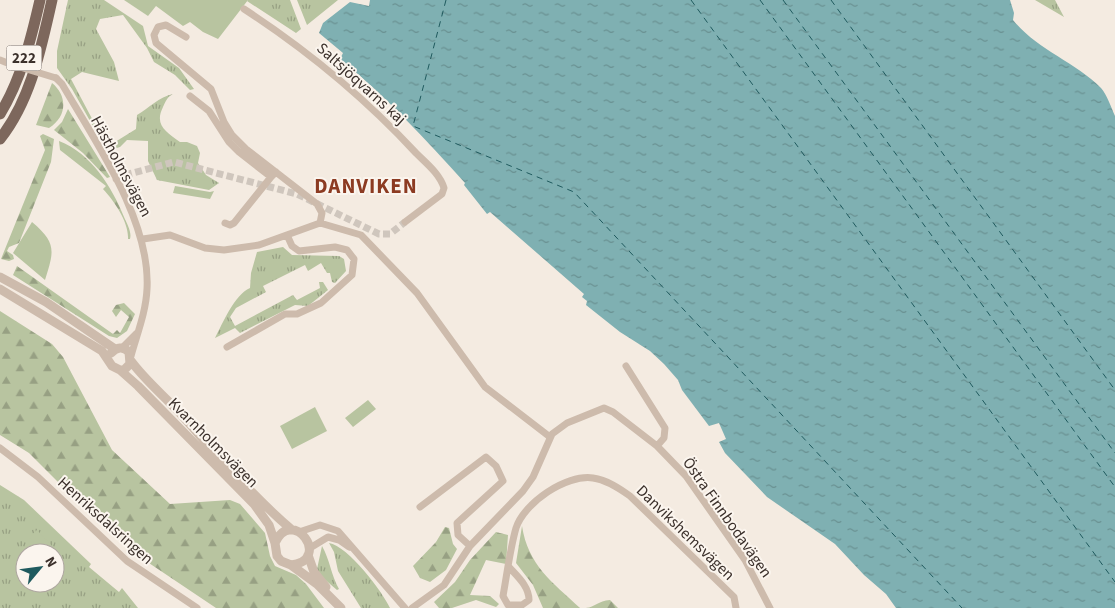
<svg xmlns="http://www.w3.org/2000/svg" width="1115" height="608" font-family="'Source Sans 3',sans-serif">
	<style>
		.grass { fill: url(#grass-tufts); fill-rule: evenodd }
		.forest { fill: url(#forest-firs) }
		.green { fill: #b8c4a0 }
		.water { fill: url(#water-ripples) }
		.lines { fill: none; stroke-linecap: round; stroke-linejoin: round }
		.ferry { stroke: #1f5a5e; stroke-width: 1; stroke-dasharray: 6 5; stroke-linecap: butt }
		.minor-tunnel { stroke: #cfc6bd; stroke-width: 7; stroke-dasharray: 7 3.5; stroke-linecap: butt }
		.minor { stroke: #cdbbac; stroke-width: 7 }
		.tertiary { stroke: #cdbbac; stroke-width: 9 }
		.primary { stroke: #7d675c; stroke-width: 11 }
		.minor-bridge { stroke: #cdbbac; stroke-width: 7 }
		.labels { text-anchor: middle; stroke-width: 4; stroke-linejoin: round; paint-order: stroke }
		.shield { fill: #fbf5ee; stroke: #756b66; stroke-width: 1 }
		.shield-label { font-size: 15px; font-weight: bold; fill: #3b302b }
		.street-label { font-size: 16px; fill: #3b302b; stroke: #fbf5ee }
		.district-label { font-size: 21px; font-weight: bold; letter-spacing: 1px; fill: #8c3b22; stroke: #fbf5ee }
	</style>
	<defs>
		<pattern id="grass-tufts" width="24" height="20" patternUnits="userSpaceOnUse" patternTransform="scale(1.25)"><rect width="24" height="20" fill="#b8c4a0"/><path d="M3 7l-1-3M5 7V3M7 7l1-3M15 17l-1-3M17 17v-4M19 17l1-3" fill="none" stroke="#97a083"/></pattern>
		<pattern id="forest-firs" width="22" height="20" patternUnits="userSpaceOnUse" patternTransform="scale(1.25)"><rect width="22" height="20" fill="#b8c4a0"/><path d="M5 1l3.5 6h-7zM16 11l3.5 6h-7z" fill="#97a083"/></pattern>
		<pattern id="water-ripples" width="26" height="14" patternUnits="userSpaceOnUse" patternTransform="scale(1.25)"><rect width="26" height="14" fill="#7fb0b2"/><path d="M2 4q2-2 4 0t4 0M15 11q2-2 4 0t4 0" fill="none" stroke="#699091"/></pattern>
	</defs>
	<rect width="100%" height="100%" fill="#f4ebe1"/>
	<!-- grass -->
	<path class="grass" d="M68,0H104L143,26L148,46L179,68L194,89L190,90L175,75L154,62L147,48L123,15L100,19L96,29L114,62L119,81L82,72L71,79L107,147L136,129L137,115C149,108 159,97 173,94C167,97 166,101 163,107C154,125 166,132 180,142H187L197,146L200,153L198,163L206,175L219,183L209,190L157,180L148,161V141L127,140L120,147L107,151L72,89L57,68V51Z
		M248,0H290L301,29L296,33L247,1Z
		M297,0H338L307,25Z
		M1035,0H1055L1064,17Z
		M283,247L292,255L339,256L344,259L346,271L335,283L332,282L330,273H327L321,263L308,271L305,265L263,286L266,292L236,308L230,317L235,326L293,295L297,300L320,288L319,282H323L328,290L308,306L295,305L240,333L235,328L215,338C223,323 234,295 250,288L251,273L257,252Z
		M0,485L24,500L91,564L89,567L119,592L122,588L138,608H0ZM25,553H55V583H25Z
		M329,543C348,546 382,591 390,608H361L338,571L334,552Z
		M322,546C330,560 331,575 339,589L337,590L323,578L317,569Z"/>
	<!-- forest -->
	<path class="forest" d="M52,83C68,96 67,117 49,128L36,125Z
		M68,109L110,177L107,178L83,153L54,130L62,122Z
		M43,134L54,139L51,162L19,243L9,247L7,251L13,255L14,259L9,261L1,259L45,150L40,136Z
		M59,141C91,153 112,187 124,217C127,224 132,232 130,239H128C129,222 114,201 103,189L106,186L60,150Z
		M17,266L113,334L117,330L120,333L129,317L121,310L116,317L112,311L116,305L124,303L135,314L127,331L117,338L109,336L13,275Z
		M0,311L52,344L63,357L112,450L170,504L230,500L240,504L265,533L270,556L275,566L296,575L306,584L324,608H216L137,555L90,514L29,453L0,435Z
		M522,526C528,565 552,582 580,608H543L533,585L516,563Z
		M445,527L449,528L453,544L457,549L446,570L430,582L420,578L413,566L436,542Z
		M496,532L508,535L506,564L486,560L470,595L490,596L499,604L496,607L476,600L452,608H439L434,602L455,582L470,560Z
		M610,600L618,608H586C595,607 598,601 610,600Z"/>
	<!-- green -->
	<path class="green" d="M124,0H248L218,39L203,32L190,22L183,26L156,6L148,16Z
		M175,186L210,192L214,191L210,199L173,193Z
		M32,222C57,243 54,251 45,280L13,253Z
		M368,400L376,409L353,427L345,418Z
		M315,407L327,431L292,449L280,426Z
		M37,530L55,549L51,553H43L29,537Z"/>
	<!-- water -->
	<path class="water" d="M370,0H1010L1014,13L1013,20C1036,49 1075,62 1101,88C1107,95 1111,107 1115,116V608H896L886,594L864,575L835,544L767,497L725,453L719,442L726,439L719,423L709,426L682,390L678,380L664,364L650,351L620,332L586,305L587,301L582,297L584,294L490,212L487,214L464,185L465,183C425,139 386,96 340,59L343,53L319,33L323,23L350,2L369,6Z"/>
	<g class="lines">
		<!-- ferry -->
		<path class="ferry" d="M446,0L413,126L574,192L962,608
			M691,0L1115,582
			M760,0L1115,487
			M783,0L1115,453
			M831,0L1115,390"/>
		<!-- minor-tunnel -->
		<path class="minor-tunnel" d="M125,175L174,162L297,194L379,234H390L405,222"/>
		<!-- minor -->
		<path class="minor" d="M244,9C307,50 365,98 416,153C426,163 440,174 444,188L442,194L405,222
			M186,37L166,25L158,27L154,35L156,43L211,89L224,122L232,135L246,149L317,204L322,213L320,223
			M0,60L10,64
			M56,78L62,84C95,141 151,221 147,289C146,312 137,334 131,356
			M190,96L209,111L229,142L239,152L271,177L276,172
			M116,179L125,175
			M225,223L230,225L234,223L271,177
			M143,239L170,235L205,248L224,250L259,245L320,223L361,235L417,293L485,387L550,437
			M227,347L285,314H297L321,303L352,275L354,259L347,250L335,247L299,251L292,246L287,235
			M122,348L137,333
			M626,366L665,428L664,438L657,446
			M0,448L38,477L127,561L197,608
			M420,507L486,457L496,466L503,481L457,523L458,535L470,546
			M299,532L320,525L338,531L405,608
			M310,548L328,537L339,540L349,547
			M509,567C517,576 529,586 529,600L522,605H508L503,596C507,574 510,549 516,528C524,503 566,474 593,478C607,480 619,488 630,496L734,597L736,608
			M412,608L444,585L470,546L523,491L533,477L552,434L567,423L604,408L613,412L657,446L686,476L745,560L770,608"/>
		<!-- tertiary -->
		<path class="tertiary" d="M0,277L46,302L115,349
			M0,289L102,351L112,366L120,370L138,386L254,504L269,525L275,543L277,556L281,561L291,565L317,584L341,608
			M111,353C117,347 123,346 129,352L130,364L124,370H120
			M131,361C145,380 162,394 178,411C215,452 250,494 292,530
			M275,543C292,505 333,560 291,565
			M308,555L314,572L326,587"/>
		<!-- primary -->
		<path class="primary" d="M0,114C21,80 31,39 40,0
			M0,139C31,100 41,48 52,0"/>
		<!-- minor-bridge -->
		<path class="minor-bridge" d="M10,64L56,78"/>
	</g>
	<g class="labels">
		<!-- shield labels -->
		<rect class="shield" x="6.5" y="45.5" width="35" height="25" rx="4"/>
		<g class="shield-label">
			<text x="24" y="63">222</text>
		</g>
		<!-- street labels -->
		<g class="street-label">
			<text transform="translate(362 83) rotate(42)" y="6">Saltsjöqvarns kaj</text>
			<text transform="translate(122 166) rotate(62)" y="6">Hästholmsvägen</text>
			<text transform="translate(214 442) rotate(45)" y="6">Kvarnholmsvägen</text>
			<text transform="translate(728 517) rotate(55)" y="6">Östra Finnbodavägen</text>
			<text transform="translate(106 520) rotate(42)" y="6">Henriksdalsringen</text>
			<text transform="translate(686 532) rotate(44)" y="6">Danvikshemsvägen</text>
		</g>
		<!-- district labels -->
		<g class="district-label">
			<text x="366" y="193">DANVIKEN</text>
		</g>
	</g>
	<!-- north arrow -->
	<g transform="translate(40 568) rotate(61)"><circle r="24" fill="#fbf5ee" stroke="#aea6a0"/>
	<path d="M0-4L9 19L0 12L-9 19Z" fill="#1f5a5e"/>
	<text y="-8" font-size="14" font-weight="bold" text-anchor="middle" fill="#3b302b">N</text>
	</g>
</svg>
